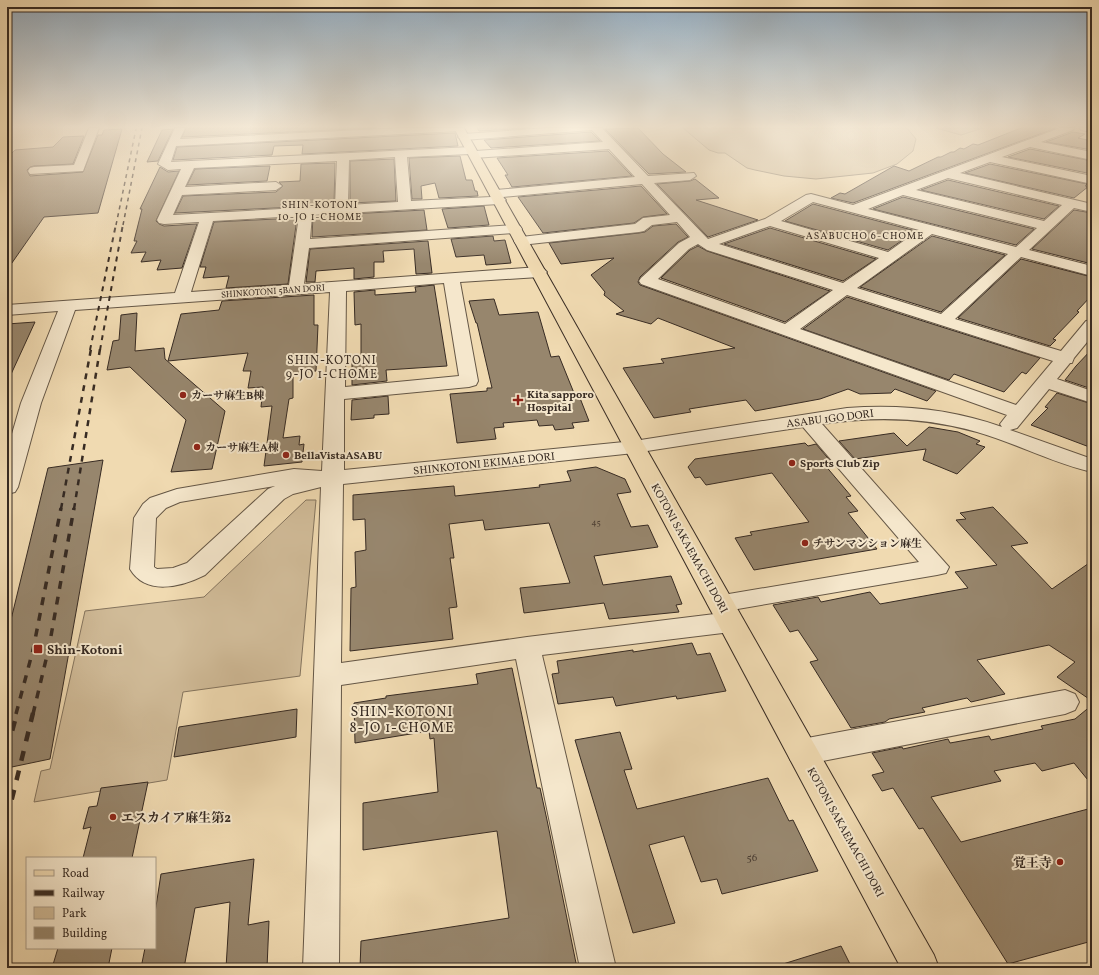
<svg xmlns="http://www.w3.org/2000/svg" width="1099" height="975" font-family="Vollkorn,'Noto Serif JP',serif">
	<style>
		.green { fill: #d1bc99; stroke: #84745e }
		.building { fill: #97866d; stroke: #372b23 }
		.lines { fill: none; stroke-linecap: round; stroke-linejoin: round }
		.minor-casing { stroke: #655746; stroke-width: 2 }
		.major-casing { stroke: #372b23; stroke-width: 2 }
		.highway-casing { stroke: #372b23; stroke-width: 2 }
		.minor { fill: #f5e7cc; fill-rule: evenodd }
		.major { fill: #f0dab1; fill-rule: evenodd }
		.highway { fill: #f0dab1; fill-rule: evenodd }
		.rail-far4 { stroke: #372b23; stroke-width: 1.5; stroke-dasharray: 4 4; stroke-linecap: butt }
		.rail-far3 { stroke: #372b23; stroke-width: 2; stroke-dasharray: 5 5; stroke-linecap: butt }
		.rail-far2 { stroke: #372b23; stroke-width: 2.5; stroke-dasharray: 6 6; stroke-linecap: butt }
		.rail-far1 { stroke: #372b23; stroke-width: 3.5; stroke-dasharray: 8 8; stroke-linecap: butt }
		.rail { stroke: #372b23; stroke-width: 4.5; stroke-dasharray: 10 10; stroke-linecap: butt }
		.poi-dot { fill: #8f2418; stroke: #f5e7cc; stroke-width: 1.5 }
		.labels { text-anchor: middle; stroke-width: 4; stroke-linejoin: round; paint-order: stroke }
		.far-street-label { font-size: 9px; fill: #372b23; stroke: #f5e7cc }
		.number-label { font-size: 9px; fill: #4f4236 }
		.far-neighbourhood-label { font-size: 10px; letter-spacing: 1px; fill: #372b23; stroke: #f5e7cc }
		.poi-label { font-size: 11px; font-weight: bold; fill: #372b23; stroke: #f5e7cc; text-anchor: start }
		.street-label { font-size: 11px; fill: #372b23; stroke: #f5e7cc }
		.near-number-label { font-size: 11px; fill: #4f4236 }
		.neighbourhood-label { font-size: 12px; letter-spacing: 1px; fill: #372b23; stroke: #f5e7cc }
		.near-poi-label { font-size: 13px; font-weight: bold; fill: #372b23; stroke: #f5e7cc; text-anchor: start }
		.near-neighbourhood-label { font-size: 14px; letter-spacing: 1px; fill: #372b23; stroke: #f5e7cc }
	</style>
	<rect width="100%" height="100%" fill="#f0dab1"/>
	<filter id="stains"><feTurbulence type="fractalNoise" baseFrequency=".005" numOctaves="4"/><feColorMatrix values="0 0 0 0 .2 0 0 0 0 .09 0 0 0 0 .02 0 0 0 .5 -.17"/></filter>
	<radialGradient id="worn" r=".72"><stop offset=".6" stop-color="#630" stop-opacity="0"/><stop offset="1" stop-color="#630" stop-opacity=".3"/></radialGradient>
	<!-- green -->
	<path class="green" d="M683,128H907L916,139L913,151L897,164L873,173L816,179L784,176L755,170L747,168L725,153H718L709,150Z
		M936,128H983L961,135Z
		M306,500H316L300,676L183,692L167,780L34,802L41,771L50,769L85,611L204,597Z"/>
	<!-- building -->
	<path class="building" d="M186,128H377L182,137Z
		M477,128H530L479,131Z
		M638,128L663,154L686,172L649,174L605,129Z
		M1021,128H1056L853,203L831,198L840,193L845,194L894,166L909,171L938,157H941L951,152H954L960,148L964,149L973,144L978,145Z
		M122,129L98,213L44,217L7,270V158L15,150L53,147L63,137L84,136L73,164L34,166L30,167L27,170L30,176L83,172L98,135H102L104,130Z
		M173,129L158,161L147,162L162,130Z
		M591,132L600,141L491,148L484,140Z
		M1073,132L1085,134L1078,138L1092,141V150L1046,142Z
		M455,133L458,146L302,154L303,145L274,146L272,155L173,160L177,147Z
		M1030,149L1092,161V174L1008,157Z
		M608,151L632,176L512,187L505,175H508L497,158Z
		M460,156L466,180H472L475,191H477L478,196L439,198L435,183L421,186L422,199H412L409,158Z
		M394,159L396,201L350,203V161Z
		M335,163L334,205L175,213L183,196L276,192L283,186L279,182L300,181L301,164Z
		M990,164L1087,184L1085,186H1089L1074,198L965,173Z
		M270,166L267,181L187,185L195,169Z
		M160,167L168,172L179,171L156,221L159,224L164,226L197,224L182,268L157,270L161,260L141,262L146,252L131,253L137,241H134L142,209H140Z
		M695,179L719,198L696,200L758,220L708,237L657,184L690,181Z
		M948,180L1059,206L1044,219L921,190Z
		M641,186L667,214L643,217L634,223L543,233L518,197Z
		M903,197L1034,229L1016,245L873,209Z
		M813,204L916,231L888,250L785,221Z
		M484,206L489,225L448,228L442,209Z
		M424,210L427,230L312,237L313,216Z
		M1074,210L1092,213V264L1032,249Z
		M297,218L288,284L226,288L229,276L203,278L206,267H200L214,222Z
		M676,224L688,237L678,242L640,277L638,282L640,285L936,391L927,401L895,389L891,393L860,394L848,389L820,399L755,411L746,400L689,409L691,412L654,418L623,368L664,363L661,359L735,348L658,318L651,324L616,314L624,311L604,295L605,292L591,275L614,258L561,264L549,243L639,233L645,232L653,226Z
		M770,228L876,259L843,281L724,244Z
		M493,236L494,241L505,240L511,263L486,265L484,255L456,257L451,239Z
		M932,236L1005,255L941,312L860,287Z
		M428,241L432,273L416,274L414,249L383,251L384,262H374V277L354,279V268L316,271L315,282H306L310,249Z
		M698,246L707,251L830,291L785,322L661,278L690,250Z
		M1021,259L1092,277V295L1077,311L1079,312L1053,339L1056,340L1050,346L958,318Z
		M434,285L447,366L386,370L387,381L352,385V362L361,361V324L355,325L354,292L375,290V295L416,292L415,287Z
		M314,295V325H318L316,371L293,373V398L289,399L283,438L300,436L299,445L304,444L302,462L264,466L272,406L261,407L263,387L248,388L251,371H243L248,353L168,361L181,314L219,310L222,301Z
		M847,297L1040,358L1026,374L1022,372L1004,392L954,374L949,380L803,329Z
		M494,299L499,315L538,312L551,357L559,356L574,393H578L589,421L572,423L574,428L555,430L553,425L539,426L537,420L503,423L504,427L494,428L496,439L457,443L450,394L487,391V388H492L477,323H476L469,301Z
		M137,313L135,351L164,348L165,359L225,411L212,469L171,472L186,420L130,367L107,370L113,341L119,340L121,315Z
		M35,322L7,383V324Z
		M1092,349V389L1065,380L1076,366Z
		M1057,393L1092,404V448L1031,425L1048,408L1045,407Z
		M388,396L389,414L374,415V418L351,420L352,400Z
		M929,427L958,432L980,441L976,444L985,447L957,474L923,460L926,449L855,459L839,441L894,433L907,446Z
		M805,443L808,446L816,444L832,463L824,464L851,496L846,497L858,511L848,513L877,549L754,570L735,538L752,535L750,532L809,522L772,473L706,485L700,477L695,478L688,467L695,459Z
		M103,460L50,759L7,768V636L48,468Z
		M596,467L625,479L631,492L617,494L631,527L648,525L658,547L594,556L603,585L671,576L682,604L676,605L679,612L609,619L604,603L524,613L520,588L570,583L549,523L485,530L483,520L449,524L454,558H450L457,607L449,608L453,639L350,651L351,588L356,587L355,552L366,550L365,519L353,520V495L454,486L455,496L540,487L539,485L571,481L567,471Z
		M993,507L1028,543L1011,546L1052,589L1092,561V701L1057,677L1075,662L1049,645L977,660L1005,694L971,702L967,698L922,708L925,712L889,719L885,722L851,728L810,662L818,660L798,630L790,632L773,605L818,597L821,602L870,592L880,604L968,588L955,572L997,565L956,520L966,519L960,513Z
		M692,643L697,655L710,653L726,691L677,699L676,696L616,706L613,697L558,704L552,674L559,673L557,661L633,650V652Z
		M512,668L537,788H540L547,820L577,968H360L361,941L509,918L497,831L363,850V803L438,792L434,738L430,739L429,731L355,743L354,703L386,698V696L478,684L476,674Z
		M1092,705V785L1074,763L1042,771L1035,763L994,771L1001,781L931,797L961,842L1092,808V941L1008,964L923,828L919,829L893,788L882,791L872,775L884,772L872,753L902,747L903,749L948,739L950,743L989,736L991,740L1043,729L1041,726L1075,719Z
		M297,709L296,737L174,757L179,727Z
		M620,732L632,769L624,770L637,809L768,778L789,821L793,820L818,871L722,894L717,879L701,882L684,836L649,845L675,923L633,933L575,740Z
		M148,782L132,858H83L91,827L83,829L89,807L97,806L101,788Z
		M254,859L248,925L269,921L267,968H226L230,902L195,908L184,968H141L145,948H155V913L161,874Z
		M841,946L852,968H783V964Z
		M58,948H112L108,968H52Z"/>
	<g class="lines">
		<!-- minor casing -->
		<g class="minor-casing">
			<path id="minor" d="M89,128H99L83,171L30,174L28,171L30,168L34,167L74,165Z
				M175,128H185L180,139L402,128H464L459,131L176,146L171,162L471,147L475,148L476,151L603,142L592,130L464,140L458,137L464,134L547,128H602L648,176L694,173L696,176L690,180L654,183L708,239L765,219L806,195L811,194L853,205L1060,128H1074L1073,130L1041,142L1092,152V160L1030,147L1002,157L1092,176V184L990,162L960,173L1092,204V212L1074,208L1029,250L1092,266V276L1021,257L955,319L1061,351L1086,321L1092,320V336L1074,358L1072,363H1070L1057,379L1092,391V403L1049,389L1017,428L1010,430L1092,459V472C1052,463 1016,443 977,432C925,417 875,416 822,424L949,567L946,573L937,575L720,612L711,609L707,603L711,597L919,562L803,427L634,453L343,484L341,663L527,637L731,612L740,615L744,622L740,629L731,632L542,655L616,968H580L516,659L341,685L339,968H303L321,487L293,494L284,499L205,575C181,587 146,596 130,569L134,518L143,504L150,498L177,489L294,469L322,471L330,292L75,310L41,403L18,487L15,492L7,494V451L21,403L58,311L7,315V305L175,293L199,222L164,224L159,223L157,220L181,169L168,170L158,164ZM609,149L635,177L496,190L491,191L490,194L491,197L411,201L407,157L469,154L470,157L474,158ZM395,157L398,202L348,205L349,160ZM337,161L335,206L173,215L182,195L276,190L282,186L276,182L185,187L194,168ZM948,178L1062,205L1044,221L916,190ZM642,184L670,215L643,218L635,224L521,237L516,238L514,241L516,244L521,245L639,232L644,231L652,225L677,222L690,237L679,243L641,278L639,281L641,284L1007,415L1000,424L1002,427C952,409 900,404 847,408L634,441L344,470V399L469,387L476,385L478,381L460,282L539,277L544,275L547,272L544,269L539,267L304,284L309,248L515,233L520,232L522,229L520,226L515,225L310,239L312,215L499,204L506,200L503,197ZM903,195L1037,228L1016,247L868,209ZM813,202L919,230L888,252L781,221ZM299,216L289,285L191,292L213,221ZM770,226L879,258L843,283L719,244ZM932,234L1008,254L941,314L857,288ZM698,244L707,250L833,290L785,324L658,279L689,249ZM444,283L459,376L345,387L346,291ZM847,295L1053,361L1016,405L800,329ZM275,486L268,489L187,563L173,568L157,569L154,567L156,518L166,508L180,502Z
				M1065,690L1075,694L1079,702L1075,710L1065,714L802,765L791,761L787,752L791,743L802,739Z"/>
		</g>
		<!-- major casing -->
		<g class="major-casing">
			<path id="major" d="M454,128H464L934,955L939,968H901Z"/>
		</g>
		<!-- highway casing -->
		<g class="highway-casing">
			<path id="highway" d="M1080,128H1092V132L1081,130Z"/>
		</g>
		<!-- minor -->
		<use href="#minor" class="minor"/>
		<!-- major -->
		<use href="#major" class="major"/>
		<!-- highway -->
		<use href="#highway" class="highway"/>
		<!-- rail-far4 -->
		<path class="rail-far4" d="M116,225L136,129
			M123,225L142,128"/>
		<!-- rail-far3 -->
		<path class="rail-far3" d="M90,350L116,224
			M100,350L123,224"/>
		<!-- rail-far2 -->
		<path class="rail-far2" d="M61,509L91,349
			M74,509L100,349"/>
		<!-- rail-far1 -->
		<path class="rail-far1" d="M16,714L33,650L61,508
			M33,714L49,647L74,508"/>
		<!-- rail -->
		<path class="rail" d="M7,750L17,713
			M7,819L33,713"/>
	</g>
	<!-- sky -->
	<linearGradient id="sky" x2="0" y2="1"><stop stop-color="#92abbf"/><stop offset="0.48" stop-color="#f8eedc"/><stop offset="1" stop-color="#f8eedc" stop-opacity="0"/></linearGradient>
	<rect width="1099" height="264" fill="url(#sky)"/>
	<!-- markers -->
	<g class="poi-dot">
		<circle cx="183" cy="395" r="4"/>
		<path d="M516 394h4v4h4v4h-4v4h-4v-4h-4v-4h4z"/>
		<circle cx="197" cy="447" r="4"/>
		<circle cx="286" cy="455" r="4"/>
		<circle cx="792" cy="463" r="4"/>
		<circle cx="805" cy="543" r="4"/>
		<rect x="33" y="644" width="10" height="10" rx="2"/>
		<circle cx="113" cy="817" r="4"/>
		<circle cx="1060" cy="862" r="4"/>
	</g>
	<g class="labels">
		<!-- far-street labels -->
		<g class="far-street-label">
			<text transform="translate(273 291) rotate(-4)" y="3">SHINKOTONI 5BAN DORI</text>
		</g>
		<!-- number labels -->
		<g class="number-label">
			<text x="596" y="525">45</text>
		</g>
		<!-- far-neighbourhood labels -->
		<g class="far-neighbourhood-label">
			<text x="320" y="208">SHIN-KOTONI<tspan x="320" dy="12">10-JO 1-CHOME</tspan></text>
			<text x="865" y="239">ASABUCHO 6-CHOME</text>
		</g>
		<!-- poi labels -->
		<g class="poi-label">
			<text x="527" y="398">Kita sapporo<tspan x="527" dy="13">Hospital</tspan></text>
			<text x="191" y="399">カーサ麻生B棟</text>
			<text x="205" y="451">カーサ麻生A棟</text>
			<text x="294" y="459">BellaVistaASABU</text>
			<text x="800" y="467">Sports Club Zip</text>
			<text x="813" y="547">チサンマンション麻生</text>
		</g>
		<!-- street labels -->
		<g class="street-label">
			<text transform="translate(830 418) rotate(-7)" y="4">ASABU 1GO DORI</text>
			<text transform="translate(484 463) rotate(-6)" y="4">SHINKOTONI EKIMAE DORI</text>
			<text transform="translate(690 548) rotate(61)" y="4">KOTONI SAKAEMACHI DORI</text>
			<text transform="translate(846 832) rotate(61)" y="4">KOTONI SAKAEMACHI DORI</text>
		</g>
		<!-- near-number labels -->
		<g class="near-number-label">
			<text x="752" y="861">56</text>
		</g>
		<!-- neighbourhood labels -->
		<g class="neighbourhood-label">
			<text x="332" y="364">SHIN-KOTONI<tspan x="332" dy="14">9-JO 1-CHOME</tspan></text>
		</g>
		<!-- near-poi labels -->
		<g class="near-poi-label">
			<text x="47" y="654">Shin-Kotoni</text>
			<text x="121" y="822">エスカイア麻生第2</text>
			<text x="1052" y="867" text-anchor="end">覚王寺</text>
		</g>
		<!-- near-neighbourhood labels -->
		<g class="near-neighbourhood-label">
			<text x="402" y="716">SHIN-KOTONI<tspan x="402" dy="16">8-JO 1-CHOME</tspan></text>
		</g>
	</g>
	<!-- margin -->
	<rect width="1099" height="975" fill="none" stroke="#f0dab1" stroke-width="24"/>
	<rect x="8" y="8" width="1083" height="959" fill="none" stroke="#372b23" stroke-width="2"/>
	<rect x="12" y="12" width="1075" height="951" fill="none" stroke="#372b23"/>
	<!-- legend -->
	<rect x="26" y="857" width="130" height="92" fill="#f5e7cc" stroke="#a99c88"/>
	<rect x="34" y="870" width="20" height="6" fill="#f0dab1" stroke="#a99c88"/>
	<text x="62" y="877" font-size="12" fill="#372b23">Road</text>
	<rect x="34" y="890" width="20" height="6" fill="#372b23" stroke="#a99c88"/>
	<text x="62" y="897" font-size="12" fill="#372b23">Railway</text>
	<rect x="34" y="907" width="20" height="12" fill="#d1bc99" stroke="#a99c88"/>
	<text x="62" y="917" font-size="12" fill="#372b23">Park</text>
	<rect x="34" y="927" width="20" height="12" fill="#97866d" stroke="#a99c88"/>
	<text x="62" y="937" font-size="12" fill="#372b23">Building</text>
	<rect width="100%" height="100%" filter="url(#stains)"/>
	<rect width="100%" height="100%" fill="url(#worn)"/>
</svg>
